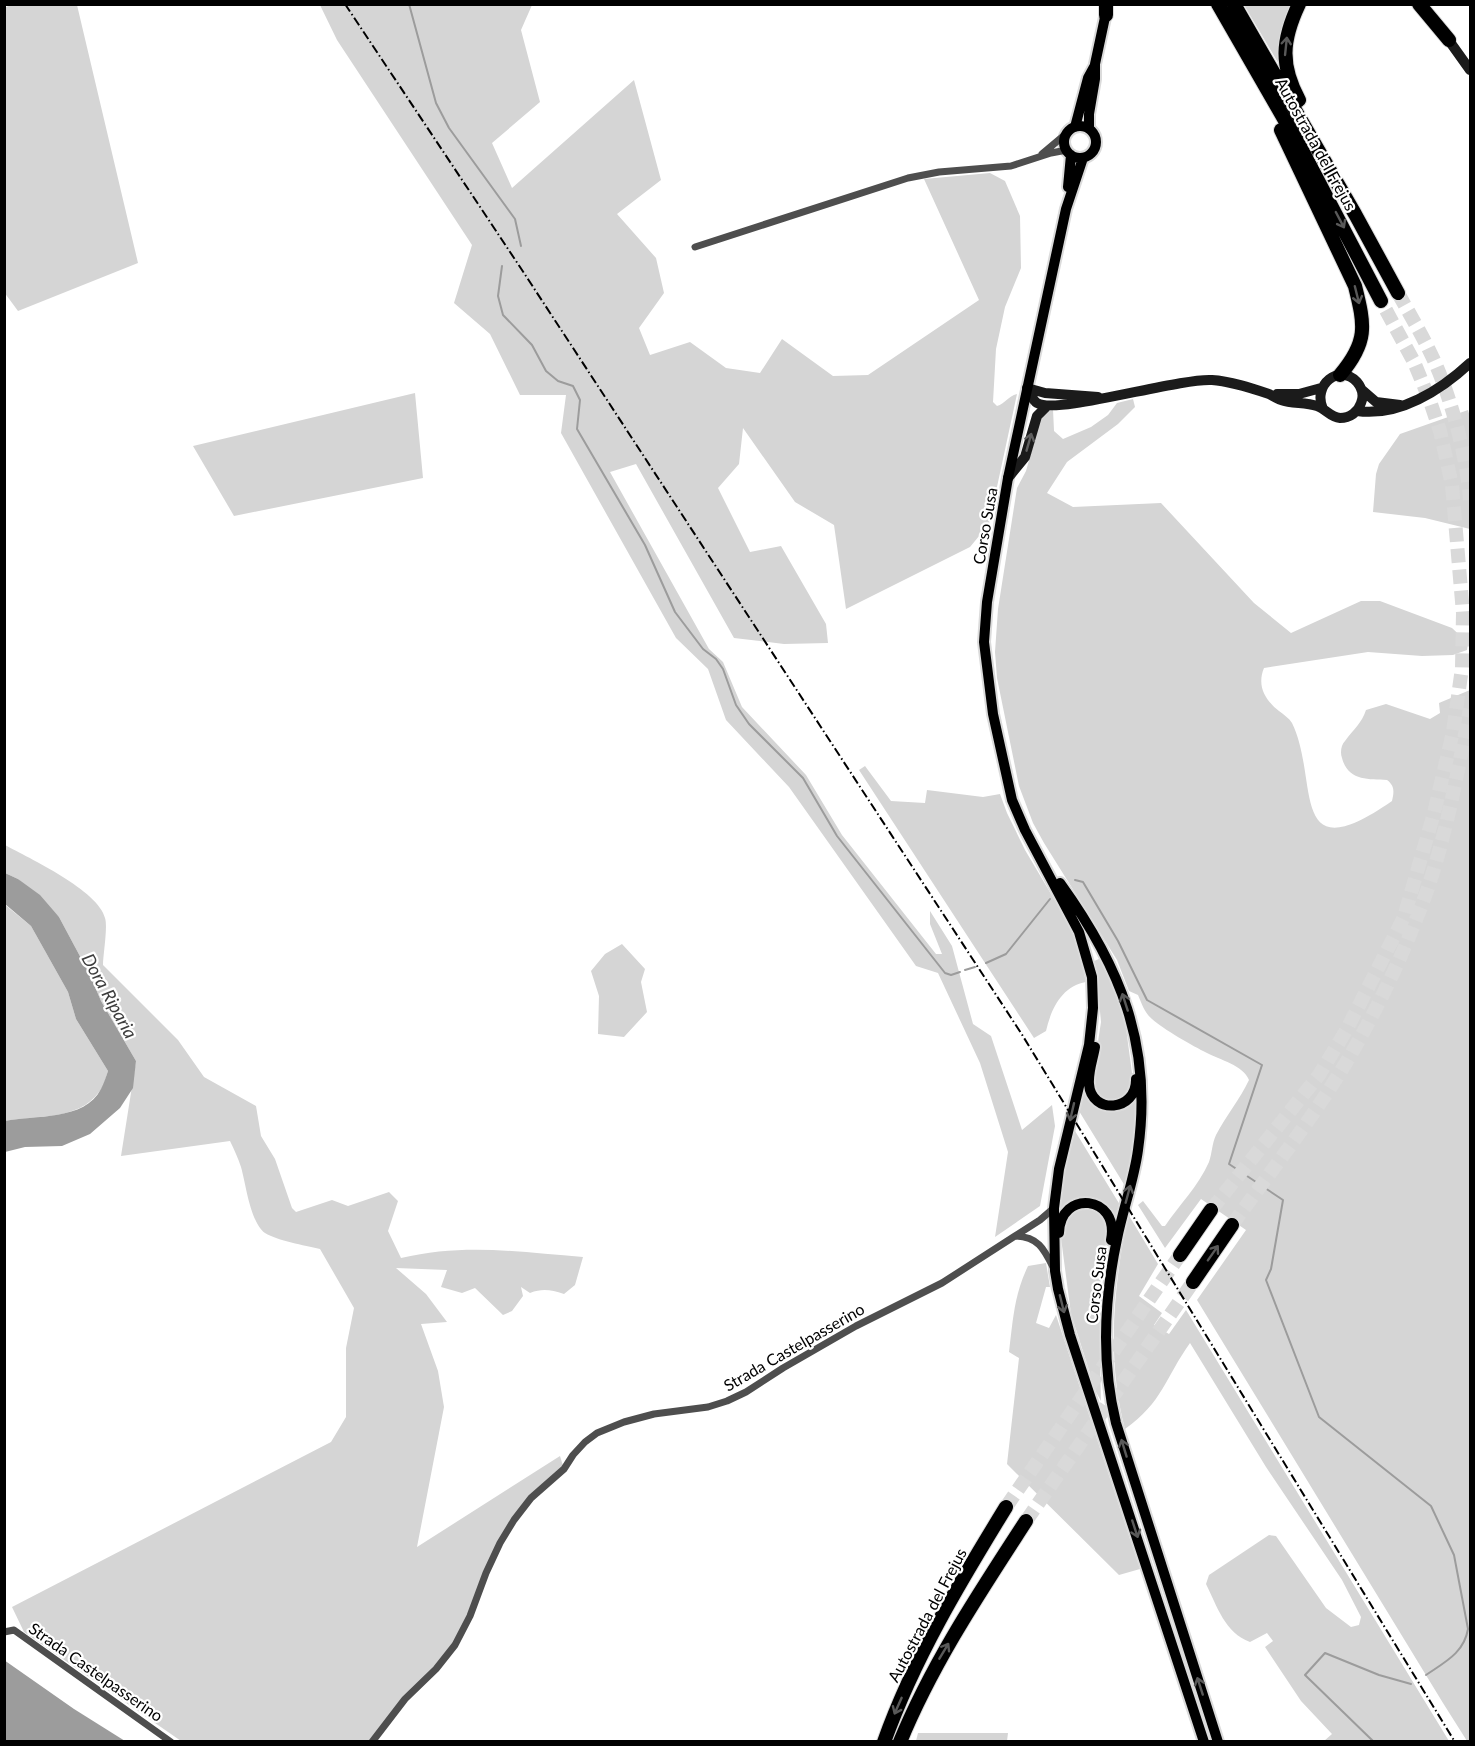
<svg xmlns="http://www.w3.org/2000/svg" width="1475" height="1746" font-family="Lato,sans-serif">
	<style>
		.green { fill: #d5d5d5 }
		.water { fill: #9c9c9c }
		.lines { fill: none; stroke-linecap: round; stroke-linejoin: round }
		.stream { stroke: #9c9c9c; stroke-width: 2 }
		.highway-tunnel { stroke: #d9d9d9; stroke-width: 14; stroke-dasharray: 14 7; stroke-linecap: butt }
		.primary-casing { stroke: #dbdbdb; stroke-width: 14 }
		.highway-casing { stroke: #dbdbdb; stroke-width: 16 }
		.street { stroke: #4e4e4e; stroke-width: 7 }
		.secondary { stroke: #1b1b1b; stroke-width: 10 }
		.primary { stroke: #000; stroke-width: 10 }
		.highway { stroke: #000; stroke-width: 14 }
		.rail { stroke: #000; stroke-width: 2; stroke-dasharray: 9 3 1.5 3; stroke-linecap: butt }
		.oneway { stroke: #595959 }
		.oneway2 { stroke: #5f5f5f }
		.labels { text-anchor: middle; stroke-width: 4.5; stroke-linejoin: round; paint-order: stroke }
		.street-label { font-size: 16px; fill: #000; stroke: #fff }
		.water-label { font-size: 18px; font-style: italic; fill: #3d3d3d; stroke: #fff }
	</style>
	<rect width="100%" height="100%" fill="#fff"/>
	<!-- green -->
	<path class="green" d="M13,4L77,5L138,263L18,311L4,292V8Z
		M320,5H532L521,30L540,102L492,143L512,188L634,80L661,180L617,214L656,258L664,293L639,328L650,355L690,342L726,368L760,373L782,339L833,376L868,375L979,300L924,179L990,173L1005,181L1020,216L1021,268L1005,307L996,349L993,402L997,406C1005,404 1008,396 1017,394L989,524L970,547L846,609L834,525L795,502L743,428L739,464L718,488L750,552L781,546L826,624L828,643L784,644L734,638L636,464L610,472L709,649L723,662L742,707L806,775L842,835L936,954H942L930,924V911L952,946L973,1024L991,1036L1022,1130L1052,1105L1055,1126L1040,1206L995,1237L1008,1152L980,1063L938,973L916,966L789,787L726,720L708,669L676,638L561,433L566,395H520L490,334L454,303L472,245L337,40Z
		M1244,5H1293L1280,52V66Z
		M415,393L423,478L234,516L193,446Z
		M1133,399L1135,407L1118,424L1067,462L1047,493L1073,507L1161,503L1254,603L1291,633L1361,601H1380L1452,628L1468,643L1467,650L1453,655L1422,656L1368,652L1264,668C1257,685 1264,699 1279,711C1284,715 1289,718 1292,723C1320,780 1287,874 1392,801C1394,792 1395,786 1387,780C1368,779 1348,781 1342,758C1340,753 1341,745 1345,741C1353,730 1362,723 1366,710L1386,704L1430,719L1440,713L1439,703L1470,690V1741H1467L1443,1703L1197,1300L1246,1230L1201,1199L1165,1248L1138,1205L1143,1201L1162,1226H1165C1179,1205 1198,1187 1209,1162C1212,1154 1212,1143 1216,1135C1226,1116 1240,1099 1249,1080C1243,1065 1220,1060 1207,1053C1193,1046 1163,1029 1152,1019C1144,1012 1142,1004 1138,995L1129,991L1117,960L1044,843L1033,823L1019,786L997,678L995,652L998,609L1017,488L1026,471L1042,414L1053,409L1054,431L1063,439L1091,427L1108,415L1117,403Z
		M1468,410L1470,417V529L1425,518L1373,512L1376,474L1379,464L1400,434Z
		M865,766L891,801L925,803L927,790L983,797L1000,794L1007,813L1025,850L1073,931L1078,946L1086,982C1062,986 1051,1009 1046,1031L1034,1038L859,770Z
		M5,845C29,858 99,891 105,918C108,927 103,955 103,965L178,1040L204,1077L256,1106L261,1136L275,1159L292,1208L296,1212L332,1200L348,1206L389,1192L398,1201L388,1231L401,1258C464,1243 519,1252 583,1257L575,1285L564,1294C551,1290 543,1288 530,1293L521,1287L523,1296L512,1311L503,1315L475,1288L462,1293L441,1287L447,1270L396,1268L426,1294L447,1322L421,1324L438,1371L444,1407L417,1547L560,1456L564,1469L510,1524L453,1645L372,1741H181L24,1632L12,1607L331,1442L346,1417V1348L354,1308L320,1249C304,1245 278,1241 265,1233C250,1222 246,1184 241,1167C238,1158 234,1149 230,1141L121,1156L136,1061L101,1001L90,975L59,917L18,879L5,873Z
		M4,904L31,926L68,992L76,1019L108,1071C106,1077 104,1087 99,1092C78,1121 36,1115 5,1121Z
		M622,944L645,969L641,982L647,1012L624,1037L598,1034L599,996L591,971L605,954Z
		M1099,959L1103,960L1124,1013L1132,1073C1134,1087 1128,1094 1117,1102L1098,1098L1092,1081L1101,1022L1097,980L1094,961Z
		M1085,1087L1090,1101L1101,1108L1137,1093L1132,1156L1125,1186L1079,1111Z
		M1075,1131L1120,1205L1115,1224L1108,1210L1070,1203L1063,1207L1058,1215L1063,1178Z
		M1081,1207L1091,1208L1099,1213L1105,1220L1108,1230L1101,1275L1099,1300L1102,1313L1100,1366L1101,1401L1096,1392L1071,1314L1061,1238L1063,1224L1067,1216Z
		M1128,1214L1158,1264L1139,1296L1162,1313L1154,1325L1169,1334L1186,1310L1449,1741H1324L1332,1734L1301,1701L1265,1647L1273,1641L1267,1633L1250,1642C1225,1633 1217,1606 1206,1584L1209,1575L1269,1535L1276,1536L1326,1608L1351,1627L1359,1625L1361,1617L1342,1580L1266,1467L1190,1343C1165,1378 1163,1402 1125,1429C1106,1357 1114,1285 1128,1214Z
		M1046,1263L1050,1287H1046L1036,1323L1049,1328L1056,1315L1140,1569L1119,1575L1007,1464L1019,1358L1009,1352C1013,1320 1014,1295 1028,1266Z
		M918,1733H1008L1007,1741H916Z"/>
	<!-- water -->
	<path class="water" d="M5,873L18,879L40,895L59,917L90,975L101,1001L136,1061L133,1088L120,1108L90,1134L62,1146L25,1147L5,1152V1121C34,1115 85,1121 101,1089C104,1083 106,1077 108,1071L76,1019L68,992L31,926L5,904Z
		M4,1660L74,1709L125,1741H5Z"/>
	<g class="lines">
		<!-- stream -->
		<path class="stream" d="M409,4L436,103L449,128L515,219L521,246
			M502,266L498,296L503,315L532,345L546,371L558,381L573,386L580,400L577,429L645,545L675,612L703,649L716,659L723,669L736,705L749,724L803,778L837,836L945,973L951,975L960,972
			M1075,880L1083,882L1118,941L1147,1000L1262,1065L1229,1164L1283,1200L1271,1269L1266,1280L1319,1417L1431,1506L1454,1555L1468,1629C1464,1653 1445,1662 1426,1675
			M986,963L1006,954L1050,899
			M965,970L975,967
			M1374,1742L1305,1675L1325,1653L1379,1675L1411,1684"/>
		<!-- highway-tunnel -->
		<path class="highway-tunnel" d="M1398,293C1409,313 1421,333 1431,354C1450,393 1467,456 1470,500
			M1211,1210L1319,1075L1347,1029L1404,917L1434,813L1453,732L1462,668L1463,613L1452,485L1440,431L1430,401L1414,362L1381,301
			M1232,1225C1271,1171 1313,1118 1347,1061C1374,1015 1398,966 1417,917C1444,851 1456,779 1470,709
			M1006,1507L1180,1255
			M1026,1521L1193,1282"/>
		<!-- primary casing -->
		<g class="primary-casing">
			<path id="primary" d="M1064 142a16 16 0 1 1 32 0a16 16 0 1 1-32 0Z
				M1075,127L1088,78L1094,67
				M1089,129V114L1095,79V64L1107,8
				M1083,158L1066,209L1008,478L987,602L984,642L993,714L1012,800L1025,830L1079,932L1092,977L1093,1008L1089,1045L1059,1169L1054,1208L1055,1271L1058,1289L1070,1335L1204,1742
				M1068,187L1071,155
				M1060,883C1120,966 1153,1046 1138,1150C1134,1180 1123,1209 1117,1239C1104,1300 1101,1362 1116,1423L1218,1742
				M1095,1047C1093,1059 1088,1072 1089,1084C1091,1115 1137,1112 1136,1079
				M1059,1233C1060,1189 1120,1195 1111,1240"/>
		</g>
		<!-- highway casing -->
		<g class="highway-casing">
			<path id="highway" d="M1218,4L1303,152L1381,301
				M1234,4L1355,214L1398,293
				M1419,4L1449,40
				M1106,15V4
				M1299,100C1280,65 1282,40 1299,4
				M1281,130L1355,286C1365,326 1368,342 1340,375
				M1180,1255L1211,1210
				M1193,1282L1232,1225
				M884,1742C914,1658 960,1582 1006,1507
				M900,1742C933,1662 980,1592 1026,1521"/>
		</g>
		<!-- street -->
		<path class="street" d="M1042,154L1067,133
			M695,247L908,178L939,172L1011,166L1051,153L1067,150
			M1054,1208L1040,1220L1015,1236C1039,1237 1044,1249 1054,1269
			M4,1632L14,1630L171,1742
			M372,1742L405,1699L436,1669L455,1645L470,1616L486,1573L500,1543L514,1520L531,1498L564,1469L573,1455L585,1442L597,1433L624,1422L654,1414L708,1407L727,1401L746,1392L783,1368L856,1326L942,1283L1015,1236"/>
		<!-- secondary -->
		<path class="secondary" d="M1445,35L1470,70
			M1027,388C1030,392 1032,400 1037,403C1057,415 1178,378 1212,380C1230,381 1251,388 1269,394C1273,396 1277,399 1281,400C1292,404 1305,402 1317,406C1326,409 1330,417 1340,418C1350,418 1358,412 1361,403C1364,396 1362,388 1357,382C1339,363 1312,385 1323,409
			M1027,388L1045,393L1098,397
			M1361,389L1376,402L1400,405
			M1277,394H1299L1321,388
			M1357,411C1399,417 1441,390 1470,363
			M1008,478L1025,457L1037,416L1047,406"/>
		<!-- primary -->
		<use href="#primary" class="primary"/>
		<!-- highway -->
		<use href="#highway" class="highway"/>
		<!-- rail -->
		<path class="rail" d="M345,4L522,270L1021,1033L1455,1742"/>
	</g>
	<!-- one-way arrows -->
	<defs><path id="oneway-shaft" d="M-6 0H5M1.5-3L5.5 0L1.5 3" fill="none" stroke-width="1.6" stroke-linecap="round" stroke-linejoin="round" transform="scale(1.5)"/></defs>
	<g class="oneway">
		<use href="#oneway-shaft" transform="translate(1286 46) rotate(-84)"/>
		<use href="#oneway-shaft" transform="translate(1340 220) rotate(62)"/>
		<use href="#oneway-shaft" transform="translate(1357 295) rotate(76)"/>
		<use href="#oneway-shaft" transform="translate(1125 1002) rotate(-108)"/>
		<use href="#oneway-shaft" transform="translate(1072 1112) rotate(103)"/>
		<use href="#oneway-shaft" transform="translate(1128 1194) rotate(-75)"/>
		<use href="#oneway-shaft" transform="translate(1213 1253) rotate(-55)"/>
		<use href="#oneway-shaft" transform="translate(1062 1304) rotate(76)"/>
		<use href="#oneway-shaft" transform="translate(1124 1448) rotate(-107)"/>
		<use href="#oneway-shaft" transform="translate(1135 1529) rotate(72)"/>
		<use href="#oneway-shaft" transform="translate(944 1651) rotate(-59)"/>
		<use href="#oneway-shaft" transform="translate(1200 1686) rotate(-108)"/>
		<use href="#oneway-shaft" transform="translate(898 1706) rotate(114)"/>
	</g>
	<use class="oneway2" href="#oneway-shaft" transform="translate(1029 442) rotate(-74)"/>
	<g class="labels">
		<!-- street labels -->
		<g class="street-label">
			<text transform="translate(1316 144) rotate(61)" y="6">Autostrada del Frejus</text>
			<text transform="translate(985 526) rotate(-80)" y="6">Corso Susa</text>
			<text transform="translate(1096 1285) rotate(-83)" y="6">Corso Susa</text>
			<text transform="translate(794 1347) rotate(-30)" y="6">Strada Castelpasserino</text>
			<text transform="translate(927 1615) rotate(-62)" y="6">Autostrada del Frejus</text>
			<text transform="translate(96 1672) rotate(35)" y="6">Strada Castelpasserino</text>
		</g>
		<!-- water labels -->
		<g class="water-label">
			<text transform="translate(109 996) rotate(61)" y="6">Dora Riparia</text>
		</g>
	</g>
	<!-- border -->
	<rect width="1475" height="1746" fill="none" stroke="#000000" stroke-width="12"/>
</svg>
